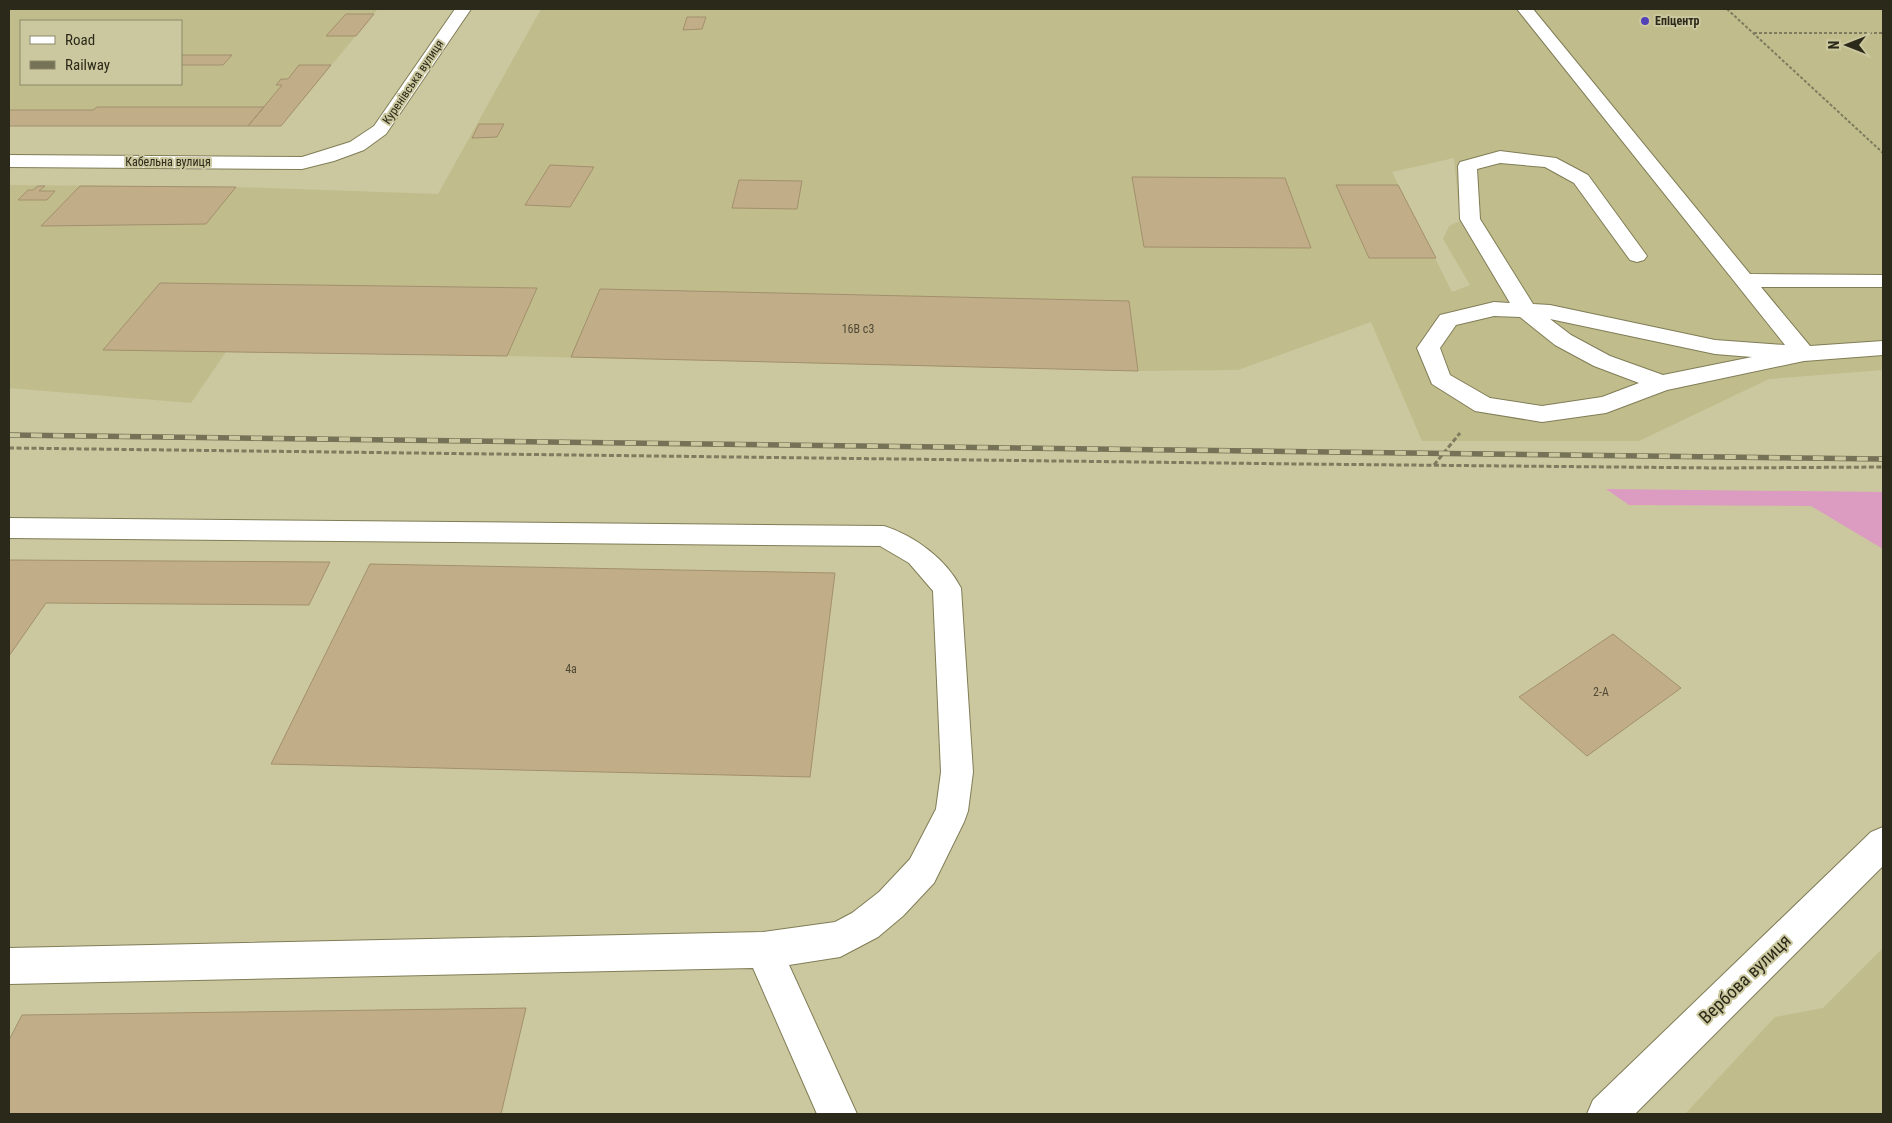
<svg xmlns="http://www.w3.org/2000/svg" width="1892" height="1123" font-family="'Roboto Condensed',sans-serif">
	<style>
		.built { fill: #c0bc8c; fill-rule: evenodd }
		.green { fill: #dc9bc1 }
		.building { fill: #c1ae89; stroke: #a2906c }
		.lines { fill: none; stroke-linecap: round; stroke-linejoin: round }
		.minor-casing { stroke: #807d57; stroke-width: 2 }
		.path-far1 { stroke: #7e7b5e; stroke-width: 2; stroke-dasharray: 3 2; stroke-linecap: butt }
		.path { stroke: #7e7b5e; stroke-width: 3; stroke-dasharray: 5 2.5; stroke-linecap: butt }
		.minor { fill: #fff; fill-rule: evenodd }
		.rail-casing { stroke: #757257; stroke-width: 5.5 }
		.rail { stroke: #cbc89f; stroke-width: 4; stroke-dasharray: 11; stroke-linecap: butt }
		.poi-dot { fill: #5240b7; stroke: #cbc89f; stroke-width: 2 }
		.labels { text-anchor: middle; stroke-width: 4; stroke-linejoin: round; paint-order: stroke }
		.far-poi-label { font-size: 12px; font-weight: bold; fill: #2b2919; stroke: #cbc89f; text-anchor: start }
		.far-street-label { font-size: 12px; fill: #2b2919; stroke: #cbc89f }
		.number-label { font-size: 12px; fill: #504a35 }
		.near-street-label { font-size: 18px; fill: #2b2919; stroke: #cbc89f }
	</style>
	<rect width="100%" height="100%" fill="#cbc89f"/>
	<!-- built -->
	<path class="built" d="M9,9H378L281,126H9ZM21,21H181V84H21Z
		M541,9H1883V370L1769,379L1639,441H1422L1371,322L1238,370L1138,371L507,356L226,352L191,403L9,388V185L236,187L438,194ZM1454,158L1460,221L1449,226L1443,239L1470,285L1452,292L1392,172Z
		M1883,948V1114H1685L1775,1017L1823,1008Z"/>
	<!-- green -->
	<path class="green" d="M1606,489L1883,492V549L1811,506L1629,505Z"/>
	<!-- building -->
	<path class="building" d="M346,14H374L356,36H326Z
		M687,17H706L702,29L683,30Z
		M181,55H232L223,65H181Z
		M299,65H331L281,126H248L282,85H276L281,79H288Z
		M97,107H264L248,126H9V110H93Z
		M479,124H504L497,137L472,138Z
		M550,165L594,167L570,207L525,205Z
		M1132,177L1285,178L1311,248L1144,247Z
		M739,180L802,181L797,209L732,208Z
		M1336,185H1398L1436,258H1369Z
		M38,186H45L39,191H55L47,200H18L28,190H33Z
		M80,186L236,187L206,224L41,226Z
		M160,283L537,288L507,356L103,350Z
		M600,289L1129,301L1138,371L571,357Z
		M9,560L330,562L309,605L46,603L9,656Z
		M370,564L835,573L810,777L271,764Z
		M1613,634L1681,688L1587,756L1519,697Z
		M526,1008L501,1114H9V1040L22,1015Z"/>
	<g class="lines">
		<!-- minor casing -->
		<g class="minor-casing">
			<path id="minor" d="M455,9H471L386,134L364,150L334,161L302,169L9,167V155L302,157L350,142L374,126Z
				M1517,9H1533L1750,274L1883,275V287H1761L1810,346L1883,341V355L1804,361L1667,390L1606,413L1542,422L1475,411L1432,384L1417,348L1440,315L1494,302L1510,303L1460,219L1458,166L1460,162L1500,151L1556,158L1588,175L1647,256L1644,260L1637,262L1630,260L1574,183L1545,167L1500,163L1477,169L1480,219L1533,304L1550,305L1715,340L1785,345ZM1494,316L1520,317L1555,345L1594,366L1639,383L1602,397L1542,406L1490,398L1450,375L1440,348L1456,325ZM1550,319L1715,354L1752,357L1663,375L1610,356L1571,335Z
				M9,518L884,526C915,536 946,559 961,588L973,772L968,811L964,822L934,883L903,916L878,937L840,957L789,965L857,1114H817L753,968L9,984V948L763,932L835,922L852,913L879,892L910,859L936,809L941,772L933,591L909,563L880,546L9,538Z
				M1883,827V866L1635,1114H1587L1593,1100L1871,832Z"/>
		</g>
		<!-- path-far1 -->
		<path class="path-far1" d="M1727,9L1883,153
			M1754,33H1883"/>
		<!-- path -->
		<path class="path" d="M9,448L1300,464L1719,468L1883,467
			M1434,465L1460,433"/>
		<!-- minor -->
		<use href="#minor" class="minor"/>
		<!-- rail casing -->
		<g class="rail-casing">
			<path id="rail" d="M9,435L1883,459"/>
		</g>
		<!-- rail -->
		<use href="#rail" class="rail"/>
	</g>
	<!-- markers -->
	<circle class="poi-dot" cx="1645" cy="21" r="5"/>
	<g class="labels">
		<!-- far-poi labels -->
		<g class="far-poi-label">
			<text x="1655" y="25">Епіцентр</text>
		</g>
		<!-- far-street labels -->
		<g class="far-street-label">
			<text transform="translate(413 82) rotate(-56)" y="4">Куренівська вулиця</text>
			<text x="168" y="166">Кабельна вулиця</text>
		</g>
		<!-- number labels -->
		<g class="number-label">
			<text x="858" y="333">16В c3</text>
			<text x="571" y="673">4а</text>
			<text x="1601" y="696">2-А</text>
		</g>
		<!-- near-street labels -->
		<g class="near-street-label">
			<text transform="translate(1745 979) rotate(-44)" y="6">Вербова вулиця</text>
		</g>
	</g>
	<!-- border -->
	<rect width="1892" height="1123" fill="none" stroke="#2b2919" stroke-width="20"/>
	<!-- legend -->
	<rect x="20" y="20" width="162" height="65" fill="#cbc89f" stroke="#8b8869"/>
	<rect x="30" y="36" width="25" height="8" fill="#ffffff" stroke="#8b8869"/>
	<text x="65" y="45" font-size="15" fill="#2b2919">Road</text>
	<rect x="30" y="61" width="25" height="8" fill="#757257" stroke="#8b8869"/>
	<text x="65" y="70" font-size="15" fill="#2b2919">Railway</text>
	<!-- north arrow -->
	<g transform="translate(1847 45) rotate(270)" stroke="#cbc89f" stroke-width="4" paint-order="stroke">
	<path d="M0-4L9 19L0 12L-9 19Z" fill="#2b2919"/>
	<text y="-8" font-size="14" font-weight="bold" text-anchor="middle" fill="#2b2919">N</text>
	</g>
</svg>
